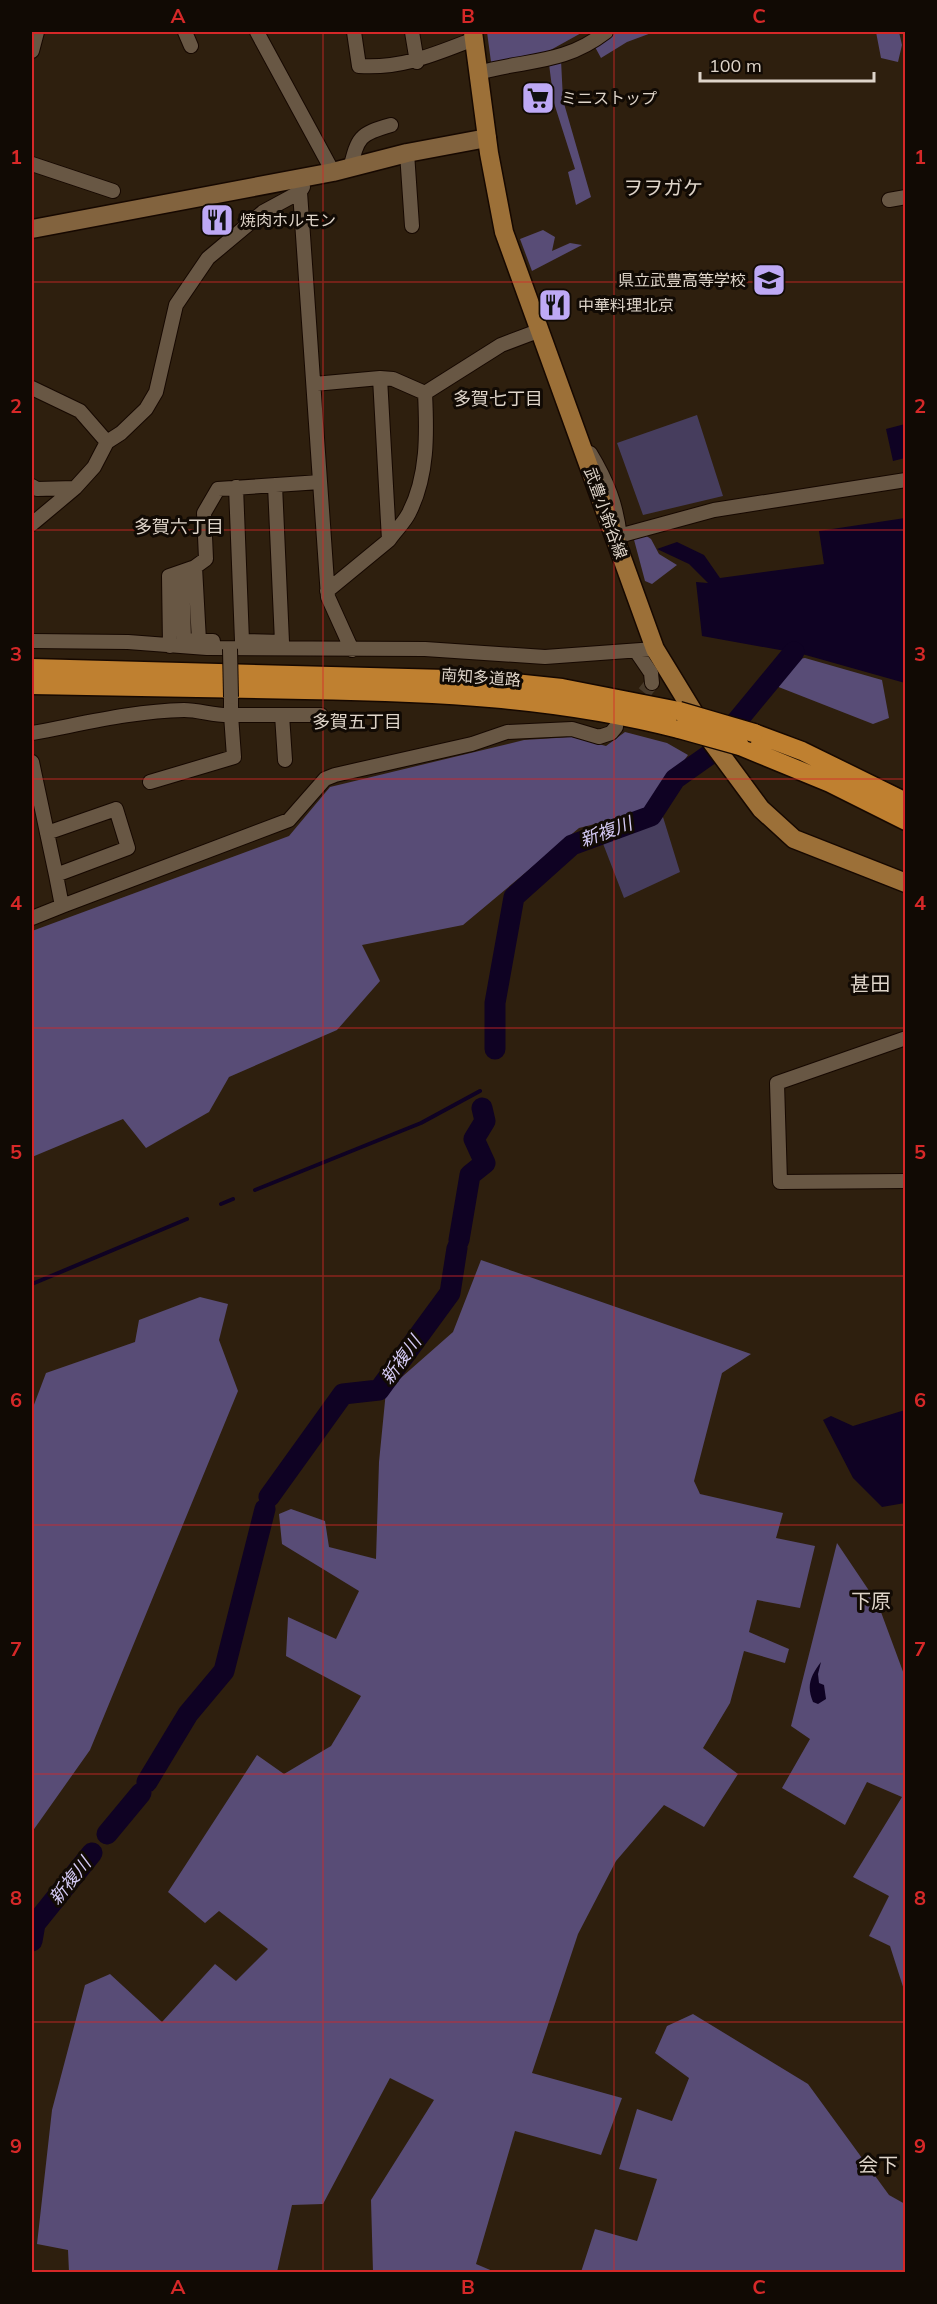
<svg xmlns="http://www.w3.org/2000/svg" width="937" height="2304" font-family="Mulish,'Noto Sans JP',sans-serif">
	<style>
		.green { fill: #463d5d }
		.forest { fill: #584c76 }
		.water { fill: #0f0223 }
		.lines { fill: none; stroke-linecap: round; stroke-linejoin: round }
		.stream { stroke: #0f0223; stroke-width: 4 }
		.river { stroke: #0f0223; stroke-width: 21 }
		.street-tunnel { stroke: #483a2a; stroke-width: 14; stroke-dasharray: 14 7; stroke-linecap: butt }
		.street-casing { stroke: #160800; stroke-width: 16 }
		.secondary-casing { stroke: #160800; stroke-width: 21 }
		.primary-casing { stroke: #160800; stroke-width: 21 }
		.highway-casing { stroke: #160800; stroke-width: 21 }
		.street { stroke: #685744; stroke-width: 14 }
		.secondary { stroke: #82633e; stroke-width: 18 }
		.primary { stroke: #9c7038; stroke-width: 18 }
		.highway { stroke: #bf8030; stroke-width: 18 }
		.street-bridge-casing { stroke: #160800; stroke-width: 16; stroke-linecap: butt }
		.highway-bridge-casing { stroke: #160800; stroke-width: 21; stroke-linecap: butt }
		.street-bridge { stroke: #685744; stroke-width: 14 }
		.highway-bridge { stroke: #bf8030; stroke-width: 18 }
		.grid { fill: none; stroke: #d62828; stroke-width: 1.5; stroke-opacity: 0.55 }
		.labels { text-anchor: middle; stroke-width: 6; stroke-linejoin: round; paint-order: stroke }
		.poi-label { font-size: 16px; fill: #ded4c9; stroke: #110a04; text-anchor: start }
		.street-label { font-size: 16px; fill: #ded4c9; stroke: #110a04 }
		.neighbourhood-label { font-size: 18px; fill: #ded4c9; stroke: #110a04 }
		.water-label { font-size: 18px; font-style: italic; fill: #d4caf4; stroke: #110a04 }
		.quarter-label { font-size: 20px; fill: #ded4c9; stroke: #110a04 }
		.neatline { fill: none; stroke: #d62828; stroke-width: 2 }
		.grid-label { font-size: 20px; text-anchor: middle; font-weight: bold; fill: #d62828 }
	</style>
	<rect width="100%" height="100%" fill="#2e1f0e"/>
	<!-- green -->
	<path class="green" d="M697,415L723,496L643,515L617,443Z
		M663,817L680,872L624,898L602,841Z"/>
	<!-- forest -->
	<path class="forest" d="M487,32H583L538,57L491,62Z
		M614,32H654L627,42L601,58L595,47Z
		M876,32H899L902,45L898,62L881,58Z
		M561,60L563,100L591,197L576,205L568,172L575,169L554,103L549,64Z
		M543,230L555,237L552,251L570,243L582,245L532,271L520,239Z
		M642,533L651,539L659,554L677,565L652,584L645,581L633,536Z
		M805,658L882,680L889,718L873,724L776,686L792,660Z
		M625,732L667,743L688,755L647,811L579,828L463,925L362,945L380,981L337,1030L229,1077L209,1112L146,1148L123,1119L32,1157V931L289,836L330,787L524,740L572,737L606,746Z
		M481,1260L751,1354L722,1373L694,1481L700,1494L783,1513L776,1538L815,1546L800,1608L757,1600L749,1632L789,1649L785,1663L744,1651L730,1703L703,1748L738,1774L704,1827L664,1805L616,1861L578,1934L532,2073L622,2098L601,2155L515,2131L476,2264L495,2272H373L371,2200L434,2100L390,2078L323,2204L292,2205L277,2272H69L68,2250L37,2244L52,2110L85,1985L110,1974L162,2022L215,1964L236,1981L268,1949L219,1911L205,1923L168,1892L257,1755L284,1774L331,1746L361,1696L286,1656L288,1617L336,1639L359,1591L282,1544L279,1514L291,1509L325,1521L329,1547L376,1559L379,1462L386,1391L453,1332Z
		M200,1297L228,1304L219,1340L238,1391L90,1750L32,1832V1410L46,1373L135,1342L139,1320Z
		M837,1543L878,1604L905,1677V1993L890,1946L869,1936L889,1896L853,1877L902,1797L867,1782L845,1825L782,1788L810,1739L791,1726Z
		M693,2014L808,2084L889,2195L905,2204V2272H581L595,2229L637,2241L657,2179L619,2169L637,2109L672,2121L689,2078L655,2053L667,2026Z"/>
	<!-- water -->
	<path class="water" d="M905,424V458L893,461L886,429Z
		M905,518V683L802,654L702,636L696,582L708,583L689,564L657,549L677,542L704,555L720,578L824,564L819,531Z
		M905,1410V1503L882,1507L853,1478L823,1420L831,1416L853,1426Z
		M821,1662L818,1674L819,1683L824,1685L826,1699L818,1704L813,1702C806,1686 811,1675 821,1662Z"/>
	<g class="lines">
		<!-- stream -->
		<path class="stream" d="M255,1190L421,1123L480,1091
			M221,1204L233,1199
			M32,1284L187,1219"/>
		<!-- river -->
		<path class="river" d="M495,1049V1003L514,897L572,845L651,816L675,779L709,755L794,652
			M459,1240L470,1175L485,1163L474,1139L485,1121L482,1108
			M269,1497L343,1394L379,1390L450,1293L457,1248
			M147,1782L188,1714L224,1671L265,1509
			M107,1834L141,1793
			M32,1941L35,1924L92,1853"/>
		<!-- street-tunnel -->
		<path class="street-tunnel" d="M631,709L652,683"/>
		<!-- street casing -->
		<g class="street-casing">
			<path id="street" d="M185,32L191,46
				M257,32L333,172
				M354,32L359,66C402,69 435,54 474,39
				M412,32L417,62
				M32,51L37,32
				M478,73C527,59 563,65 606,32
				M407,153L412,226
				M32,164L113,191
				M350,169C358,137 359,134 391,125
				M300,192L328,597L352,650
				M889,200L906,197
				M380,378L393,379L425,393L501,345L538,331
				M314,384L380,378L389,540L327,591
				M32,388L80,411L107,442
				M590,453C607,481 617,506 620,538
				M32,486L37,489L75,488
				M236,487L242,641L282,642L275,485
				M32,524L75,488L94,467L107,442L121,433L146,409L156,392L176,305L208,258L263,212L300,192L303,187
				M615,537L714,510L906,480
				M389,540C395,531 404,523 409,513C428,476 427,433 425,393
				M195,567L199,641H213
				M182,572L184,640L199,641
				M32,641L128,642L207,648L425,649L545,657L655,649
				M170,646L169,576L195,567L206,559L204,513L218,489L320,482
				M636,651L651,673L652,683
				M282,715L285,760
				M32,733C82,724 133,711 184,710C200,710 215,716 231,715V697
				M32,762L56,875
				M150,782L234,757L231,715H321
				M62,906L289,820L325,779L335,775L472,744L507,732L572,729L599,737L611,733L616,727
				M32,918L62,906L56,875L128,848L116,809L47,833
				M906,1038L777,1083L780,1182L906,1181"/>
		</g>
		<!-- secondary casing -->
		<g class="secondary-casing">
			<path id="secondary" d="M32,229L333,172L407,153L487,138"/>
		</g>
		<!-- primary casing -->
		<g class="primary-casing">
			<path id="primary" d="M473,32L489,153L504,232L655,649L713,744L761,809L794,839L906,883"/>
		</g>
		<!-- highway casing -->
		<g class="highway-casing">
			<path id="highway" d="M32,668L485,680L562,688L679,711
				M32,685C123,687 214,688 305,690C432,692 555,697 679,729
				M754,733L802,751L906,802
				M740,746L830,783L906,821"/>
		</g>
		<!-- street -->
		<use href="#street" class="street"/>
		<!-- secondary -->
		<use href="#secondary" class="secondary"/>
		<!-- primary -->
		<use href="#primary" class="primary"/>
		<!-- highway -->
		<use href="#highway" class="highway"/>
		<!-- street-bridge casing -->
		<g class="street-bridge-casing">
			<path id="street-bridge" d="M230,649L231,697"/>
		</g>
		<!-- highway-bridge casing -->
		<g class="highway-bridge-casing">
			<path id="highway-bridge" d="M679,711L754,733
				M679,729L740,746"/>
		</g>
		<!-- street-bridge -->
		<use href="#street-bridge" class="street-bridge"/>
		<!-- highway-bridge -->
		<use href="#highway-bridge" class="highway-bridge"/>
	</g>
	<!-- grid -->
	<path class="grid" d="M323,32V2272M614,32V2272M32,282H906M32,530H906M32,779H906M32,1028H906M32,1276H906M32,1525H906M32,1774H906M32,2022H906"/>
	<!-- icons -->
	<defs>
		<g id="supermarket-square" transform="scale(1.725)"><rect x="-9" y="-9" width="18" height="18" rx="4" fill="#bea9f5" stroke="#110a04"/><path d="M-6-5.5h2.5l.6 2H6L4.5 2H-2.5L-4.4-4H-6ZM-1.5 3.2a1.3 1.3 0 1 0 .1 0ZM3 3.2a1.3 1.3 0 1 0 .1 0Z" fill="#111"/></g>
		<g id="restaurant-square" transform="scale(1.725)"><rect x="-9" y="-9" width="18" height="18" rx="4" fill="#bea9f5" stroke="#110a04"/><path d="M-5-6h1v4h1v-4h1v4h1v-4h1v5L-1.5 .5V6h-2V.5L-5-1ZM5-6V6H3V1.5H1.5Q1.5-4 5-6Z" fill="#111"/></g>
		<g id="school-square" transform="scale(1.725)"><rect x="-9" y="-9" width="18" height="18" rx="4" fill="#bea9f5" stroke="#110a04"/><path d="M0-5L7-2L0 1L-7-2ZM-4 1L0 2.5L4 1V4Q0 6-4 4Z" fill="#111"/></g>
	</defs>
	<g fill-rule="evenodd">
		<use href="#supermarket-square" x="538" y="98"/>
		<use href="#restaurant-square" x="217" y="220"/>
		<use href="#school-square" x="769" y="280"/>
		<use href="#restaurant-square" x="555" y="305"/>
	</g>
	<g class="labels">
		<!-- poi labels -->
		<g class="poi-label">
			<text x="561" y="104">ミニストップ</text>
			<text x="240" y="226">焼肉ホルモン</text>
			<text x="746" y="286" text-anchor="end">県立武豊高等学校</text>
			<text x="578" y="311">中華料理北京</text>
		</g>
		<!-- street labels -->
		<g class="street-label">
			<text transform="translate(606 513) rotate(70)" y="6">武豊小鈴谷線</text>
			<text transform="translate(481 677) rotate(4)" y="6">南知多道路</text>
		</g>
		<!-- neighbourhood labels -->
		<g class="neighbourhood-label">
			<text x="498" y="405">多賀七丁目</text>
			<text x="179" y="533">多賀六丁目</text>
			<text x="357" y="728">多賀五丁目</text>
		</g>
		<!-- water labels -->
		<g class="water-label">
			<text transform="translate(606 832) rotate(-20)" y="6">新複川</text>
			<text transform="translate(401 1360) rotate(-54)" y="6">新複川</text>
			<text transform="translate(70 1881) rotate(-51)" y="6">新複川</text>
		</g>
		<!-- quarter labels -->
		<g class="quarter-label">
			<text x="663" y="195">ヲヲガケ</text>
			<text x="870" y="991">甚田</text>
			<text x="871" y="1608">下原</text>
			<text x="878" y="2172">会下</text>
		</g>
	</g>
	<!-- border -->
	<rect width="937" height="2304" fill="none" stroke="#110a04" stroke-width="66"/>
	<!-- scale -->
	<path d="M700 72v9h174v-9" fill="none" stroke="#ded4c9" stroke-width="3"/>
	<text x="709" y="72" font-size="18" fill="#ded4c9" stroke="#110a04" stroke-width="4.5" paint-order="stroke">100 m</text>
	<rect x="33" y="33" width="871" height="2238" class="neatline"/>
	<g class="grid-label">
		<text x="178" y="23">A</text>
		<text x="468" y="23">B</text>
		<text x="759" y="23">C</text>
		<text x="16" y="164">1</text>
		<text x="920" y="164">1</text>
		<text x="16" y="413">2</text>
		<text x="920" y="413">2</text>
		<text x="16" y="661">3</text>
		<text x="920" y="661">3</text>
		<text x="16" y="910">4</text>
		<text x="920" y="910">4</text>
		<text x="16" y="1159">5</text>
		<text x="920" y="1159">5</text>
		<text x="16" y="1407">6</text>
		<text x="920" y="1407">6</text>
		<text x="16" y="1656">7</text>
		<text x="920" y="1656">7</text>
		<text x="16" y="1905">8</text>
		<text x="920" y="1905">8</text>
		<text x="16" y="2153">9</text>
		<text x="920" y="2153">9</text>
		<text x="178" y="2294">A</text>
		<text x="468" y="2294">B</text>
		<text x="759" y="2294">C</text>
	</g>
</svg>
